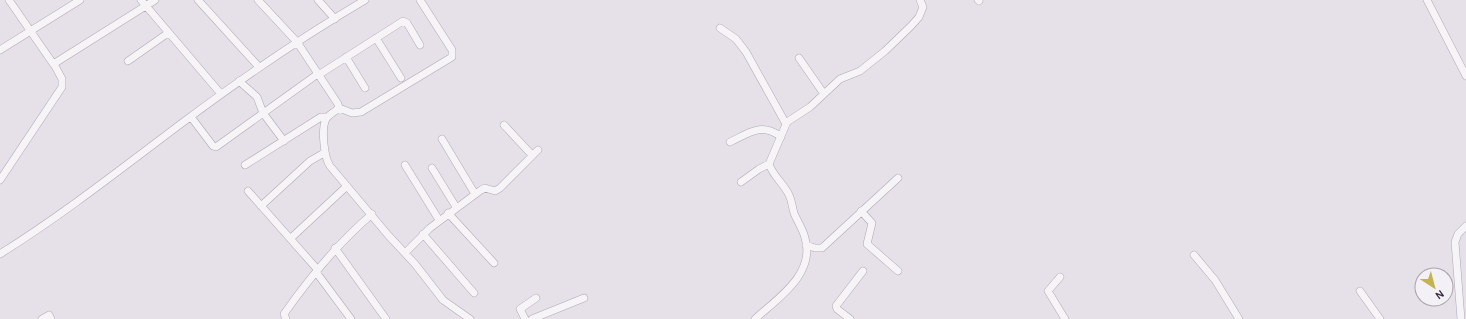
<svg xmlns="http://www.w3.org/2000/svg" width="1466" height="319" font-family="Karla,sans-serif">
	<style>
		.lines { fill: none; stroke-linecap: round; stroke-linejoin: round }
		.minor-casing { stroke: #aea7b3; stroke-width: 8 }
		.minor { stroke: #f6f4f7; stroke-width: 7 }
	</style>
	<rect width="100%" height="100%" fill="#e6e1e9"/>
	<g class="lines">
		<!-- minor casing -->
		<g class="minor-casing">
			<path id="minor" d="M9,0L54,65
				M141,0L221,94
				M198,0L259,67
				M258,0L297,42L338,104L339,108C335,112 329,114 326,119C321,129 324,157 330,166L388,235L415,264L443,300L470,319
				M318,0L335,19
				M978,0L979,1
				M1427,0L1466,76
				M720,28L736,39L746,52L786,124
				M376,38L401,78
				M0,50L80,0
				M346,57L365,88
				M799,58L824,94
				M128,61L168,33
				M320,74L403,21L407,23L420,45
				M239,81L257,97L263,113L284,141
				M339,108L352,113L361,112L452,57V50L420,0
				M191,117L213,146L216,147L319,73
				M504,125L532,155
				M442,139L475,194
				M730,142C749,133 762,122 781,137
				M245,165L321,117H327
				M405,165L439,220
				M432,168L456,207
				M0,180L62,87V79L55,66V63L155,0
				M741,182L759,169L769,164
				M248,191L317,269
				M261,206L310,161L324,153
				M861,211L872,223L867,244L898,271
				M448,213L494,263
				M423,234L474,293
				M291,238L347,186
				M806,245L815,248H822L898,178
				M335,248L386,319
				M405,253L430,228L481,190L485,188L495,191L500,188L538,150
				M0,254C64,214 122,168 182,123C241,79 302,37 365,0
				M1194,255L1215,280L1239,319
				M316,272L351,319
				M1060,277L1048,291L1065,319
				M1360,291L1380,319
				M42,319L49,315L51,319
				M286,319L284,314C310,277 337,244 372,214
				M525,319L520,309L536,298
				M532,319L584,298
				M755,319C777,299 816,274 805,238C803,229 797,221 794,213C792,207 792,201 789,195C784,184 773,176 769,164L787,122L810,107L840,79L860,71L885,51L911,26L919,17L923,7L920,0
				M850,319L837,309L836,306L863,271
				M1461,319L1455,242L1458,234L1466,226"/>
		</g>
		<!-- minor -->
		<use href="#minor" class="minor"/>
	</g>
	<!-- north arrow -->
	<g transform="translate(1434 287) rotate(144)"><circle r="19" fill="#f4f1f6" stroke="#a9a2ad"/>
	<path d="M0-3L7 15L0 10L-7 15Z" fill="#c3b450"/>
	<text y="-6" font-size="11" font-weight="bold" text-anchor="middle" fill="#382b3f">N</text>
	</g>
</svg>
